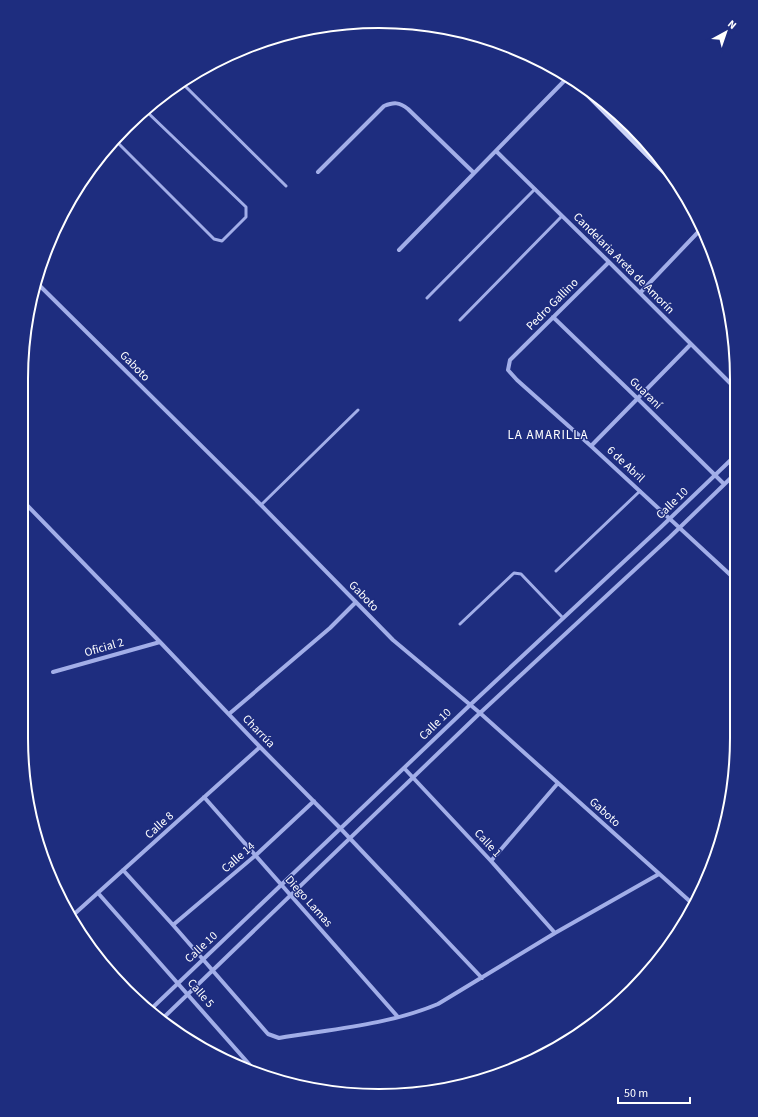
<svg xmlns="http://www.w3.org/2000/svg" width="758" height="1117" font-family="'Source Sans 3',sans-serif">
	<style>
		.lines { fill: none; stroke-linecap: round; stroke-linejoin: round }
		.lane { stroke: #a2aee8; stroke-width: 3 }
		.street { stroke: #a2aee8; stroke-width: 4 }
		.secondary { stroke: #ccd3f7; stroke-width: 8 }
		.labels { text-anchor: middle; stroke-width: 3; stroke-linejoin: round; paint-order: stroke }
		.street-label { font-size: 12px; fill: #fff; stroke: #1e2d7f }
		.neighbourhood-label { font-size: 13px; letter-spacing: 1px; fill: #fff; stroke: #1e2d7f }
		.rim { fill: none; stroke: #fff; stroke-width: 2 }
	</style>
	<rect width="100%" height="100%" fill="#1e2d7f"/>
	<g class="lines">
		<!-- lane -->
		<path class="lane" d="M180,81L286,186
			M115,140L214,239L222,241L246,217V207L145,110
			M427,298L535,189
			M460,320L562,216
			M261,505L358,410
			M556,571L640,491
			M460,624L514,573L521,574L563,618"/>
		<!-- street -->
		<path class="street" d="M496,151L609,262L737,390
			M318,172L384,106C394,102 399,102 408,109L474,173
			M399,250L569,76
			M609,262L510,360L508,370L517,380L591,446L737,581
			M37,283L261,505L393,640L480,713L694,905
			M640,293L702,228
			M553,317L637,398L724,484
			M591,446L691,344
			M21,499L160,642L260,747L341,829L482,978
			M53,672L160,642
			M229,714L330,628L356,602
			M404,768L491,861L555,933
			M204,797L398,1017
			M491,861L558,783
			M123,870L173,925L268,1034L279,1038C332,1029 388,1025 438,1004L555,933L659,874
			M98,893L256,1072
			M71,917L260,747
			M173,925L256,855L314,801
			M150,1010L470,705L661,527L737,454
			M160,1021L480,713L670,537L737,472"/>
		<!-- secondary -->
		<path class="secondary" d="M574,79L679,185"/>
	</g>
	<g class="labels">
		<!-- street labels -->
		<g class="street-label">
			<text transform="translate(624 263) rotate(45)" y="4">Candelaria Areta de Amorín</text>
			<text transform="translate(552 304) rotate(-45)" y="4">Pedro Gallino</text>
			<text transform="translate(135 366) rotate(45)" y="4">Gaboto</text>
			<text transform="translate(646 393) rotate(44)" y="4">Guaraní</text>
			<text transform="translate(626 464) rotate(43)" y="4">6 de Abril</text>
			<text transform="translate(672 503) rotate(-44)" y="4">Calle 10</text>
			<text transform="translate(364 596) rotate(46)" y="4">Gaboto</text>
			<text transform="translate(104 647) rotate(-16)" y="4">Oficial 2</text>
			<text transform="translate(435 724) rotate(-44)" y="4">Calle 10</text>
			<text transform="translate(259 731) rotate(46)" y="4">Charrúa</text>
			<text transform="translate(605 812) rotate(42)" y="4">Gaboto</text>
			<text transform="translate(159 825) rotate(-42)" y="4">Calle 8</text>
			<text transform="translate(488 843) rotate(47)" y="4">Calle 1</text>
			<text transform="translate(238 857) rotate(-41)" y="4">Calle 14</text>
			<text transform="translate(309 901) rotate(48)" y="4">Diego Lamas</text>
			<text transform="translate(201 947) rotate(-43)" y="4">Calle 10</text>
			<text transform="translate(201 993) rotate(49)" y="4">Calle 5</text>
		</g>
		<!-- neighbourhood labels -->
		<g class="neighbourhood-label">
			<text x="548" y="439">LA AMARILLA</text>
		</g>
	</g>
	<!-- crop -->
	<path d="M0 0H758V1117H0ZM379 28H379A351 351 0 0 1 730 379V738A351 351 0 0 1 379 1089H379A351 351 0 0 1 28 738V379A351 351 0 0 1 379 28Z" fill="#1e2d7f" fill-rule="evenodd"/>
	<path class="rim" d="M379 28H379A351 351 0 0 1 730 379V738A351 351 0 0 1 379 1089H379A351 351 0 0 1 28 738V379A351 351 0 0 1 379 28Z"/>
	<!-- north arrow -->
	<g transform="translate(726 32) rotate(40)" stroke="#1e2d7f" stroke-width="3" paint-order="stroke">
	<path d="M0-3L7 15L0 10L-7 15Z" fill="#ffffff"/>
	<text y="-6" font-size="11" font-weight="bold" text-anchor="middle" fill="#ffffff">N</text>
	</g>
	<!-- scale -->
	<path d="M618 1097v6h72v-6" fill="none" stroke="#ffffff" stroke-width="2"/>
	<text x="624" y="1097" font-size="12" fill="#ffffff" stroke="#1e2d7f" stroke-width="3" paint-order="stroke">50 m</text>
</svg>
